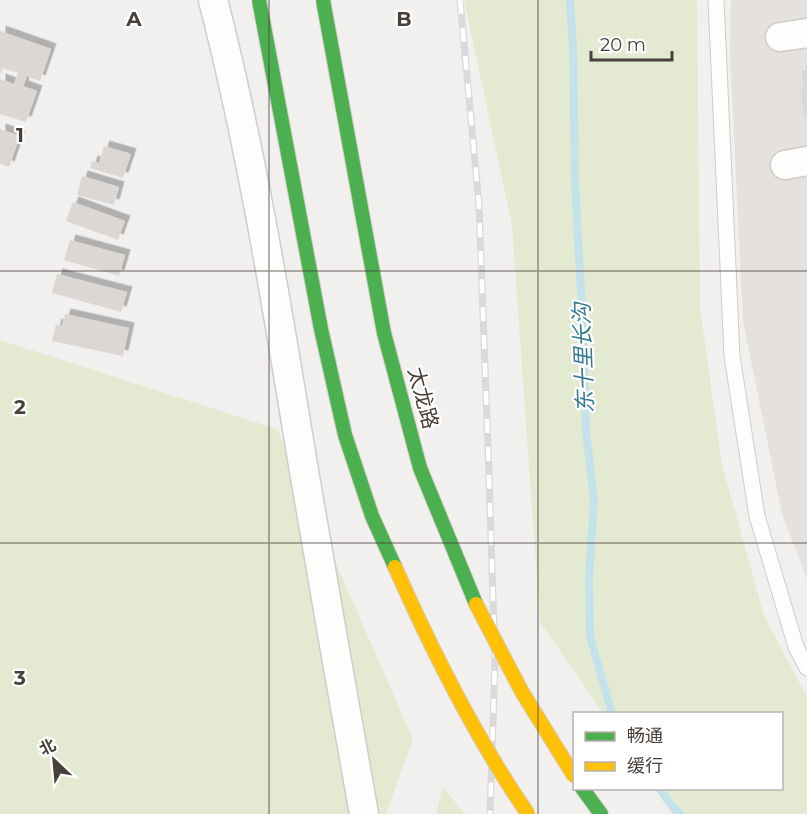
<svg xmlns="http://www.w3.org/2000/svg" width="807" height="814" font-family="Montserrat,'Noto Sans SC',sans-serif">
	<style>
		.residential { fill: #e5e1dd }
		.green { fill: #e4e9d1 }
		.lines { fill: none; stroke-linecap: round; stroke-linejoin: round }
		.stream { stroke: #c4e2ea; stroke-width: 8 }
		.building { fill: #dad7d5; filter: url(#shadow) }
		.lane-casing { stroke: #cfccca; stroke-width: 17 }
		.street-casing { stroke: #cfccca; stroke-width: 31 }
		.fast-casing { stroke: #d3cec9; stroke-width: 16 }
		.lane { stroke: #fdfdfc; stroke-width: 15 }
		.street { stroke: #fdfdfc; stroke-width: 28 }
		.fast { stroke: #4caf50; stroke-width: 14 }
		.rail-casing { stroke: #dadada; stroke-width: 7 }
		.rail { stroke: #fff; stroke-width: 4.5; stroke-dasharray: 14; stroke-linecap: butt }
		.fast-bridge-casing { stroke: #d3cec9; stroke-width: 16; stroke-linecap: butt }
		.slow-bridge-casing { stroke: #d3cec9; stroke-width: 16; stroke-linecap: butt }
		.fast-bridge { stroke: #4caf50; stroke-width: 14 }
		.slow-bridge { stroke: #ffc107; stroke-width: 14 }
		.grid { fill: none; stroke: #48403a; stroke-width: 1.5; stroke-opacity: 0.55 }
		.labels { text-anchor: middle; stroke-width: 4.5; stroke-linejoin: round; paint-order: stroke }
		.street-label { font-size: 21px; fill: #48403a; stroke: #fff }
		.water-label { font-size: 22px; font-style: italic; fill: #387c91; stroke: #fff }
		.grid-label { font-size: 20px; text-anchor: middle; font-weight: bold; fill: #48403a; stroke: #fff; stroke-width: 4.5; stroke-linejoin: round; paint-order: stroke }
	</style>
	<defs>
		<filter id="shadow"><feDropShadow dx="5.5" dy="-5.5" stdDeviation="0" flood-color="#0004"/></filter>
	</defs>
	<rect width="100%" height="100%" fill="#f2f0ee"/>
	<!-- residential -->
	<path class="residential" d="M731,0H807V579L782,514L743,321L730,55Z"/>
	<!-- green -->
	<path class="green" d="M464,0H697L700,308L722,465L764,615L807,697V814H672L655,789L782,788V714L603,713L540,622L512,225Z
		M0,340L277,429L413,739L386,814H0Z
		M443,787L465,814H436Z"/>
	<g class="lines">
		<!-- stream -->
		<path class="stream" d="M570,0L573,47L575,182L583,329L586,431L594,500L589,578L590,636L612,714
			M659,788L671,805L680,814"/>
	</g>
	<!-- building -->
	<path class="building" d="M0,31L51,49L40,81L27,76L23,86L37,91L26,122L0,114V79L14,84L18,73L3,68L0,74Z
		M807,70V114L804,115L800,89H804L801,71Z
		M0,129L20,136L9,167L0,164Z
		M104,146L131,154L123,178L90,168L92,161L99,163Z
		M82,176L119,187L114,205L77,195Z
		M73,202L125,221L118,240L66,221Z
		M70,240L125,255L119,276L64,260Z
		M57,274L127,292L121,312L52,293Z
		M65,314L129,328L123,356L52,341L56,324L62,326Z"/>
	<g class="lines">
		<!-- lane casing -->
		<g class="lane-casing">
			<path id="lane" d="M716,0L732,356L757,516L796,647L807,668"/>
		</g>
		<!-- street casing -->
		<g class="street-casing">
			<path id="street" d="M213,0C253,155 278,313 304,471C323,585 344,700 364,814
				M780,37L807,33
				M785,165L807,161"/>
		</g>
		<!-- fast casing -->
		<g class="fast-casing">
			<path id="fast" d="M582,788L601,814"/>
		</g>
		<!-- lane -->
		<use href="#lane" class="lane"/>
		<!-- street -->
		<use href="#street" class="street"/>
		<!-- fast -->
		<use href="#fast" class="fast"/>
		<!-- rail casing -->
		<g class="rail-casing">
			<path id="rail" d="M460,0L479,205L489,475L495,661L490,814"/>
		</g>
		<!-- rail -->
		<use href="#rail" class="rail"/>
		<!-- fast-bridge casing -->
		<g class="fast-bridge-casing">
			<path id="fast-bridge" d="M259,0L321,329L345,435L372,516L395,567
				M323,0L384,333L420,468L476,604"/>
		</g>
		<!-- slow-bridge casing -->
		<g class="slow-bridge-casing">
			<path id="slow-bridge" d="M395,567C433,653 475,737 528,814
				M476,604L522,692L574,776"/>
		</g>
		<!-- fast-bridge -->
		<use href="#fast-bridge" class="fast-bridge"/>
		<!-- slow-bridge -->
		<use href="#slow-bridge" class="slow-bridge"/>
	</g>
	<!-- grid -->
	<path class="grid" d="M269,0V814M538,0V814M0,271H807M0,543H807"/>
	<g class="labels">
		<!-- street labels -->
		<g class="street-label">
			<text transform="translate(423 398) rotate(75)" y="7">太龙路</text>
		</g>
		<!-- water labels -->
		<g class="water-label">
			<text transform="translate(583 358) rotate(-92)" y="8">东十里长沟</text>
		</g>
	</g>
	<g class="grid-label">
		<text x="134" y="26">A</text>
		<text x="404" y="26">B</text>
		<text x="20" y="142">1</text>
		<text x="20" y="414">2</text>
		<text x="20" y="685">3</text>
	</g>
	<!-- legend -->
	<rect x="573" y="712" width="210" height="78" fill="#ffffff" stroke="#b6b3b0" stroke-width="1.5"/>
	<rect x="585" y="732" width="30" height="9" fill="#4caf50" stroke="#b6b3b0" stroke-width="1.5"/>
	<text x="627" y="742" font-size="18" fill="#48403a">畅通</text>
	<rect x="585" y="762" width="30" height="9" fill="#ffc107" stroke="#b6b3b0" stroke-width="1.5"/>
	<text x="627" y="772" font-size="18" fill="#48403a">缓行</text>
	<!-- north arrow -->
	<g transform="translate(54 760) rotate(334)" stroke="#ffffff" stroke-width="4.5" paint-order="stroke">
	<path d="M0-4.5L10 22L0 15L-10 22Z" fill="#48403a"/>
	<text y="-9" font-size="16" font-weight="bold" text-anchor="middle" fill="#48403a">北</text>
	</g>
	<!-- scale -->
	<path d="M591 51v9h81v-9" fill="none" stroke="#48403a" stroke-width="3"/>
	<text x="600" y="51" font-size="18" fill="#48403a" stroke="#ffffff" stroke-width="4.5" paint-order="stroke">20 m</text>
</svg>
